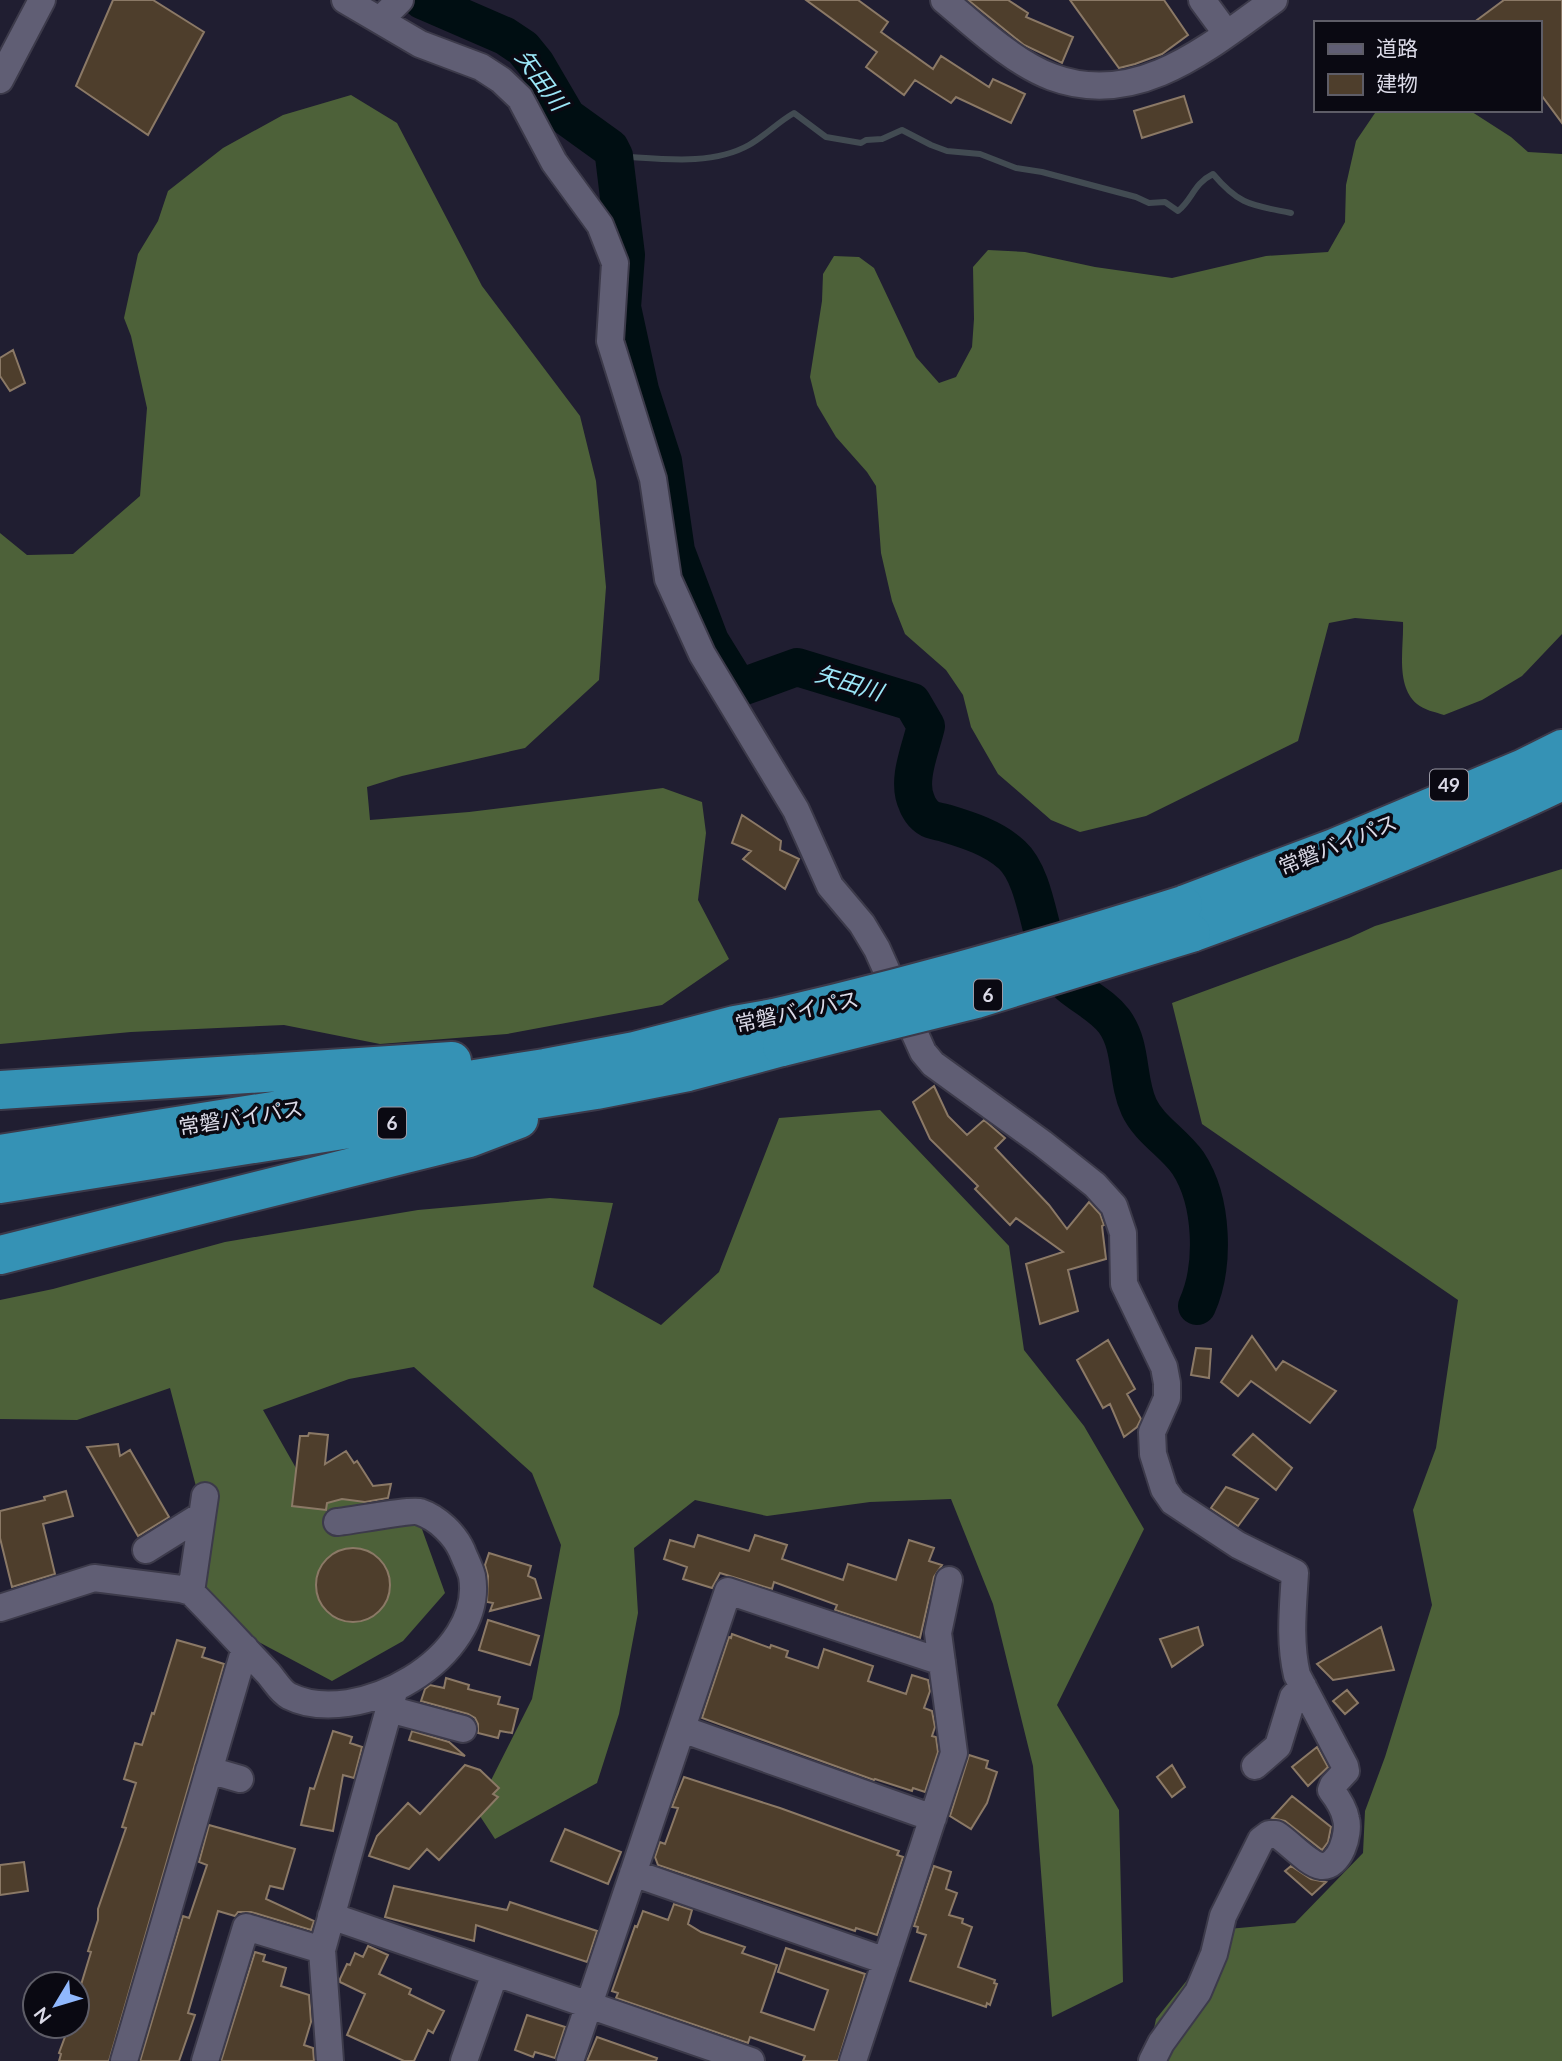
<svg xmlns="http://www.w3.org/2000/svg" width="1562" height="2061" font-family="Lato,'Noto Sans JP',sans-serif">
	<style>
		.forest { fill: #4d6139 }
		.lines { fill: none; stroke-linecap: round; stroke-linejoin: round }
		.stream { stroke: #424b52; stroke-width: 6 }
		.river { stroke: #000e12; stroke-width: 38 }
		.building { fill: #4e3e2c; stroke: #8b7966; stroke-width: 2 }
		.minor-casing { stroke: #3c3a4a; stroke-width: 30 }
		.highway-casing { stroke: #3c3a4a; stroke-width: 42 }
		.minor { stroke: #605e74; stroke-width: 26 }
		.highway { stroke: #3592b5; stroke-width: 38 }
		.highway-bridge-casing { stroke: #3c3a4a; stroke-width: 42; stroke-linecap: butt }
		.highway-bridge { stroke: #3592b5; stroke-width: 38 }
		.labels { text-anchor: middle; stroke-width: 7; stroke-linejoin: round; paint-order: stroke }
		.shield { fill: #0a0912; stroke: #9c9ba7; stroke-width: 2 }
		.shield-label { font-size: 19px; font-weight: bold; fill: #dbdae7 }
		.street-label { font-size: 21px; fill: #dbdae7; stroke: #0a0912 }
		.water-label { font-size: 23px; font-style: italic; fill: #9ce7f8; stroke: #0a0912 }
	</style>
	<rect width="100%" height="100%" fill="#201e31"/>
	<!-- forest -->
	<path class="forest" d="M351,95L397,123L482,286L580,416L596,481L606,587L599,680L525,748L402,776L367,787L370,820L469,812L663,788L702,802L706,833L698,900L729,959L662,1005L507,1034L380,1044L284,1025L131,1032L0,1044V533L27,555L73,554L140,496L147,408L131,336L124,318L138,254L158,221L168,191L223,148L283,115Z
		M1377,110H1469L1511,137L1528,152L1562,154V634L1522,676L1482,700L1444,715C1435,712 1424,710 1417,704C1395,685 1404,648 1403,622L1355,618L1329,623L1298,741L1146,816L1080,832L1051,820L998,774L971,727L963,695L946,670L905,634L892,601L881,553L876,486L867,472L836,437L817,405L810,377L822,301L823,274L834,256L859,257L874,268L916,357L939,383L956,377L972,347L974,319L973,267L988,250L1025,252L1095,267L1172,278L1266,256L1328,252L1345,222L1346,185L1356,141Z
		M1562,869V2061H1147L1156,2019L1228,1929L1295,1923L1363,1853L1365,1811L1385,1757L1432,1605L1413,1510L1436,1448L1458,1300L1202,1124L1172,1003L1349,938L1375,926Z
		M880,1110L1009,1246L1024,1350L1084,1426L1144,1529L1057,1705L1119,1810L1123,1982L1052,2017L1033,1766L993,1604L951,1499L870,1502L767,1516L695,1500L634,1548L638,1613L619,1714L597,1783L495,1839L476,1810L532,1699L561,1545L532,1473L414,1367L349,1379L263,1410L305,1484L418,1518L445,1593L403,1641L332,1681L238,1631L185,1558L202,1509L170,1388L77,1420L0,1419V1300L53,1289L225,1242L418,1210L550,1198L613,1203L593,1287L661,1325L719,1272L779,1118Z"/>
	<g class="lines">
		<!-- stream -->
		<path class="stream" d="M614,156C657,158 710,167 749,145C765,136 778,122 794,113L826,137L861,143L866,140L882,139L902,130L931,145L947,151L980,154L1016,168L1042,172L1136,197L1149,203L1165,202L1178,211C1193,199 1193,184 1213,174C1240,206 1252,205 1291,213"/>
		<!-- river -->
		<path class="river" d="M422,0L505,36L523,48L536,64L567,117L610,148L614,156L626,255L622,307L640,390L663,461L676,551L710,641L739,688L797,667L912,702L926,726C921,748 906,781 917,803C918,807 923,814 926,816C930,821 939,821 945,823C968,830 994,838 1012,855C1037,878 1039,938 1055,968C1069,992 1098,1000 1114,1021C1133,1047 1126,1079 1139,1107C1149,1129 1174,1143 1188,1163C1213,1201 1215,1266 1197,1306"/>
	</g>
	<!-- building -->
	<path class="building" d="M113,0H153L204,32L148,135L76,86Z
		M806,0H858L888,22L881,32L933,69L941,56L989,87L993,79L1025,94L1011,123L956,97L951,103L915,80L904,95L866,67L877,52Z
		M968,0H1008L1028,13L1026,17L1073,37L1062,63L1024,45Z
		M1070,0H1164L1188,35L1162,54L1135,64L1119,68Z
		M1504,0H1562V123L1539,92V23H1473Z
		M1184,96L1192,122L1142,138L1134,111Z
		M13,350L25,383L10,391L0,376V358Z
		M742,815L781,841L780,850L799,859L785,889L743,859L751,851L732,843Z
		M934,1086L948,1116L967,1135L984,1120L1005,1138L995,1148L1049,1205L1067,1229L1089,1202L1100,1214L1104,1225L1102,1226L1106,1259L1068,1270L1078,1311L1040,1324L1026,1264L1063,1252L1016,1218L1010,1225L975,1189L978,1186L930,1139L913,1102Z
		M1252,1336L1276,1370L1283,1361L1336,1391L1310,1423L1251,1381L1238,1396L1221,1382Z
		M1108,1340L1135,1389L1127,1394L1141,1419L1137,1427L1124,1437L1110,1404L1103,1408L1077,1360Z
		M1196,1348L1211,1349L1209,1378L1191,1375Z
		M309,1433L328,1435L325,1464L346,1451L354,1463L357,1461L373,1486L391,1484L388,1498L365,1502L342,1499L327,1503L326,1510L292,1506L300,1436H308Z
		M1253,1434L1292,1468L1276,1490L1233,1455Z
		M118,1444L120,1456L130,1450L169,1517L138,1536L87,1447Z
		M1226,1487L1258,1499L1238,1526L1211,1508Z
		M66,1491L73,1516L43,1524L55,1574L12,1587L0,1538V1511L45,1500L44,1497Z
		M698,1535L749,1551L755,1535L787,1545L782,1559L843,1580L848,1564L896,1580L909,1540L934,1548L929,1561L942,1565L934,1577L920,1638L835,1610L837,1605L774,1582L772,1589L720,1573L712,1588L683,1579L687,1567L664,1559L670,1540L694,1547Z
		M316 1585a37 37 0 1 1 74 0a37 37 0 1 1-74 0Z
		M489,1553L531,1566L528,1576L535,1579L541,1598L490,1611L493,1603L487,1602L488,1576L485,1565Z
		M488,1620L539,1636L530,1665L479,1650Z
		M1198,1627L1203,1645L1172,1667L1160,1639Z
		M1381,1627L1394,1670L1333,1680L1317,1664Z
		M732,1634L770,1648L771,1645L788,1651L786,1657L818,1668L824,1649L873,1666L868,1681L906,1694L912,1675L928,1680L930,1691L924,1708L932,1711L935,1727L932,1736L936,1737L938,1752L925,1792L913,1788L912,1791L875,1779L874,1780L702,1718L729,1637L731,1638Z
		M177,1640L205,1648L202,1657L224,1664L109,2061H59L61,2054L59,2053L69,2026H77V1998L91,1952L88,1951L98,1920V1909L126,1828L122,1827L136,1783L124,1779L135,1743L142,1745L152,1713L154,1714Z
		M446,1678L469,1685L468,1689L500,1697L498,1704L518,1709L512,1733L500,1731L498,1738L478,1733V1724L475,1718L468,1714L421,1701L425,1689L430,1685L444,1688Z
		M1347,1690L1358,1703L1345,1714L1333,1701Z
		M333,1731L352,1737L350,1743L362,1747L354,1778L343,1775L333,1831L301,1825L310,1788L314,1789Z
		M412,1731L449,1742L465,1756L409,1740Z
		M1317,1747L1328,1767L1308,1786L1292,1767Z
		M969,1755L988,1761L986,1768L997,1772L987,1803L971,1829L950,1816Z
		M465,1765L480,1770L499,1788L493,1794L498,1797L439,1860L427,1849L409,1869L369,1856L377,1836L408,1803L420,1814Z
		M1172,1765L1185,1787L1172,1797L1157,1777Z
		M684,1777L780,1808L899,1851L897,1855L903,1857L877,1935L856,1928L855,1931L658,1865L655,1857L660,1842L665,1844L678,1808L672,1807Z
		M1292,1796L1331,1827L1328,1842L1322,1850L1285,1821L1272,1818Z
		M209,1825L295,1849L283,1889L270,1886L266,1899L314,1921L311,1930L251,1912H238L235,1916L218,1911L188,2013L195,2015L179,2061H140L183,1916L189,1918L207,1865L199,1862Z
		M565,1829L621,1852L608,1884L551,1861Z
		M24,1862L28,1891L0,1895V1865Z
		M934,1866L951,1872L946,1889L957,1893L949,1915L963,1919L962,1923L972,1927L958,1967L995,1980L994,1983L997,1984L990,2005L987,2003L986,2007L910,1981L926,1935L917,1932L918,1927L914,1926Z
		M1291,1866L1311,1879L1326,1882L1312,1895L1285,1871Z
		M394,1886L507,1910L510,1902L597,1931L587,1962L476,1925L474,1941L385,1917Z
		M674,1904L692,1910L688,1924L701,1932L745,1947L742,1953L777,1965L761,2012L814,2030L828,1990L778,1972L786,1948L865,1974L838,2061H803L805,2056L750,2037L748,2043L616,1998L618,1993L612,1991L635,1926L637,1927L643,1911L668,1920Z
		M368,1946L388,1955L379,1974L411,1989L409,1994L444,2011L433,2033L428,2030L414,2061H404L347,2035L365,1994L340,1982V1979L347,1964L350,1965L355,1953L363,1957Z
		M255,1952L265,1955L263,1961L286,1968L281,1986L309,1995L311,2022L304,2045L313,2048L314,2061H221Z
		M527,2015L565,2027L555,2058L535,2052L533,2057L515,2050Z
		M597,2037L657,2058L656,2061H587Z"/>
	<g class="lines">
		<!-- minor casing -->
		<g class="minor-casing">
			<path id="minor" d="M345,0L420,44L481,67L501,80L520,98L554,162L600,225L615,263L610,341L653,479L668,579L702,654L796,810L830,886L862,924L877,949L923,1052L933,1064L1042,1143L1095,1185L1114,1206L1123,1233L1124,1284L1164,1367L1167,1383V1398L1152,1432L1153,1454L1164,1489L1173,1502L1238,1545L1295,1573C1293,1607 1289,1641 1297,1675L1345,1766L1346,1771L1333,1785L1331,1790C1338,1799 1344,1808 1346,1819C1350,1833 1340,1868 1321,1866C1308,1864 1288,1841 1276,1834H1269L1261,1840L1223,1916L1214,1954L1198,1992L1161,2043L1152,2061
				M944,0C975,26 1014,63 1052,77C1138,109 1210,46 1274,0
				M1202,0L1227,34
				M381,19L400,0
				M0,80L42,0
				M146,1550L202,1515
				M191,1592L205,1496
				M0,1608L94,1578L181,1589L191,1592C217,1618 242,1646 268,1673C274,1680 281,1692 289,1696C357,1730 486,1657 472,1576C470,1568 465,1559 462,1551C455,1535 438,1518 420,1512C412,1509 350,1521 337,1522
				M389,1709L463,1729
				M682,1729L933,1818
				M1255,1766L1278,1746L1293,1697L1303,1686
				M209,1770L240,1779
				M633,1873L886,1961
				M331,1916L751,2061
				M124,2061L245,1648
				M205,2061L246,1927L322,1950
				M330,2061L322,1950L395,1688
				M464,2061L495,1973
				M570,2061L728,1591L942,1662
				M853,2061L954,1753L938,1633L949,1580"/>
		</g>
		<!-- highway casing -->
		<g class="highway-casing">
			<path id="highway" d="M1183,905L1334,848L1524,768L1562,749
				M1191,933C1317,888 1441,839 1562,781
				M0,1090L452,1061
				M0,1154L545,1068L635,1051L735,1025L774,1018
				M0,1184L596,1090L688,1072L782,1047
				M0,1255L469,1138L519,1119"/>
		</g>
		<!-- minor -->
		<use href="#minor" class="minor"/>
		<!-- highway -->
		<use href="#highway" class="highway"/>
		<!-- highway-bridge casing -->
		<g class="highway-bridge-casing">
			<path id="highway-bridge" d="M774,1018C912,986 1047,948 1183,905
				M782,1047L976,999L1191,933"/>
		</g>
		<!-- highway-bridge -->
		<use href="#highway-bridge" class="highway-bridge"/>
	</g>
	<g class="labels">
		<!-- shield labels -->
		<g class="shield">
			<rect x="1430" y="769.5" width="38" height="31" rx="5"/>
			<rect x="974" y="979.5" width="28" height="31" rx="5"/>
			<rect x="378" y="1107.5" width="28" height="31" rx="5"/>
		</g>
		<g class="shield-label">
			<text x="1449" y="792">49</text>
			<text x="988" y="1002">6</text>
			<text x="392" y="1130">6</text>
		</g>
		<!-- street labels -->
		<g class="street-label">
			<text transform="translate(1338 845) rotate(-22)" y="7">常磐バイパス</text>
			<text transform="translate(797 1012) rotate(-12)" y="7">常磐バイパス</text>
			<text transform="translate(241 1118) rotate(-9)" y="7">常磐バイパス</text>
		</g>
		<!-- water labels -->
		<g class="water-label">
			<text transform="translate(541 80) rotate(54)" y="8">矢田川</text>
			<text transform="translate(849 683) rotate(17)" y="8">矢田川</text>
		</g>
	</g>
	<!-- legend -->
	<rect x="1314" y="21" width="228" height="91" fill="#0a0912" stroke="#5e5d67" stroke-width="2"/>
	<rect x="1328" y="44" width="35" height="10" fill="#605e74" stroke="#5e5d67" stroke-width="2"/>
	<text x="1376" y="56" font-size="21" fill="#dbdae7">道路</text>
	<rect x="1328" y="74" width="35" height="21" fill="#4e3e2c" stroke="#5e5d67" stroke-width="2"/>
	<text x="1376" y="91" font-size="21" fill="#dbdae7">建物</text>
	<!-- north arrow -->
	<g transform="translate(56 2005) rotate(232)"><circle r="33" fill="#0a0912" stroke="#5e5d67" stroke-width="2"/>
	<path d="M0-5L12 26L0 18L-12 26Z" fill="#90b8fd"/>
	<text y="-10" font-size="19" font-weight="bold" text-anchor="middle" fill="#dbdae7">N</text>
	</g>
</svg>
